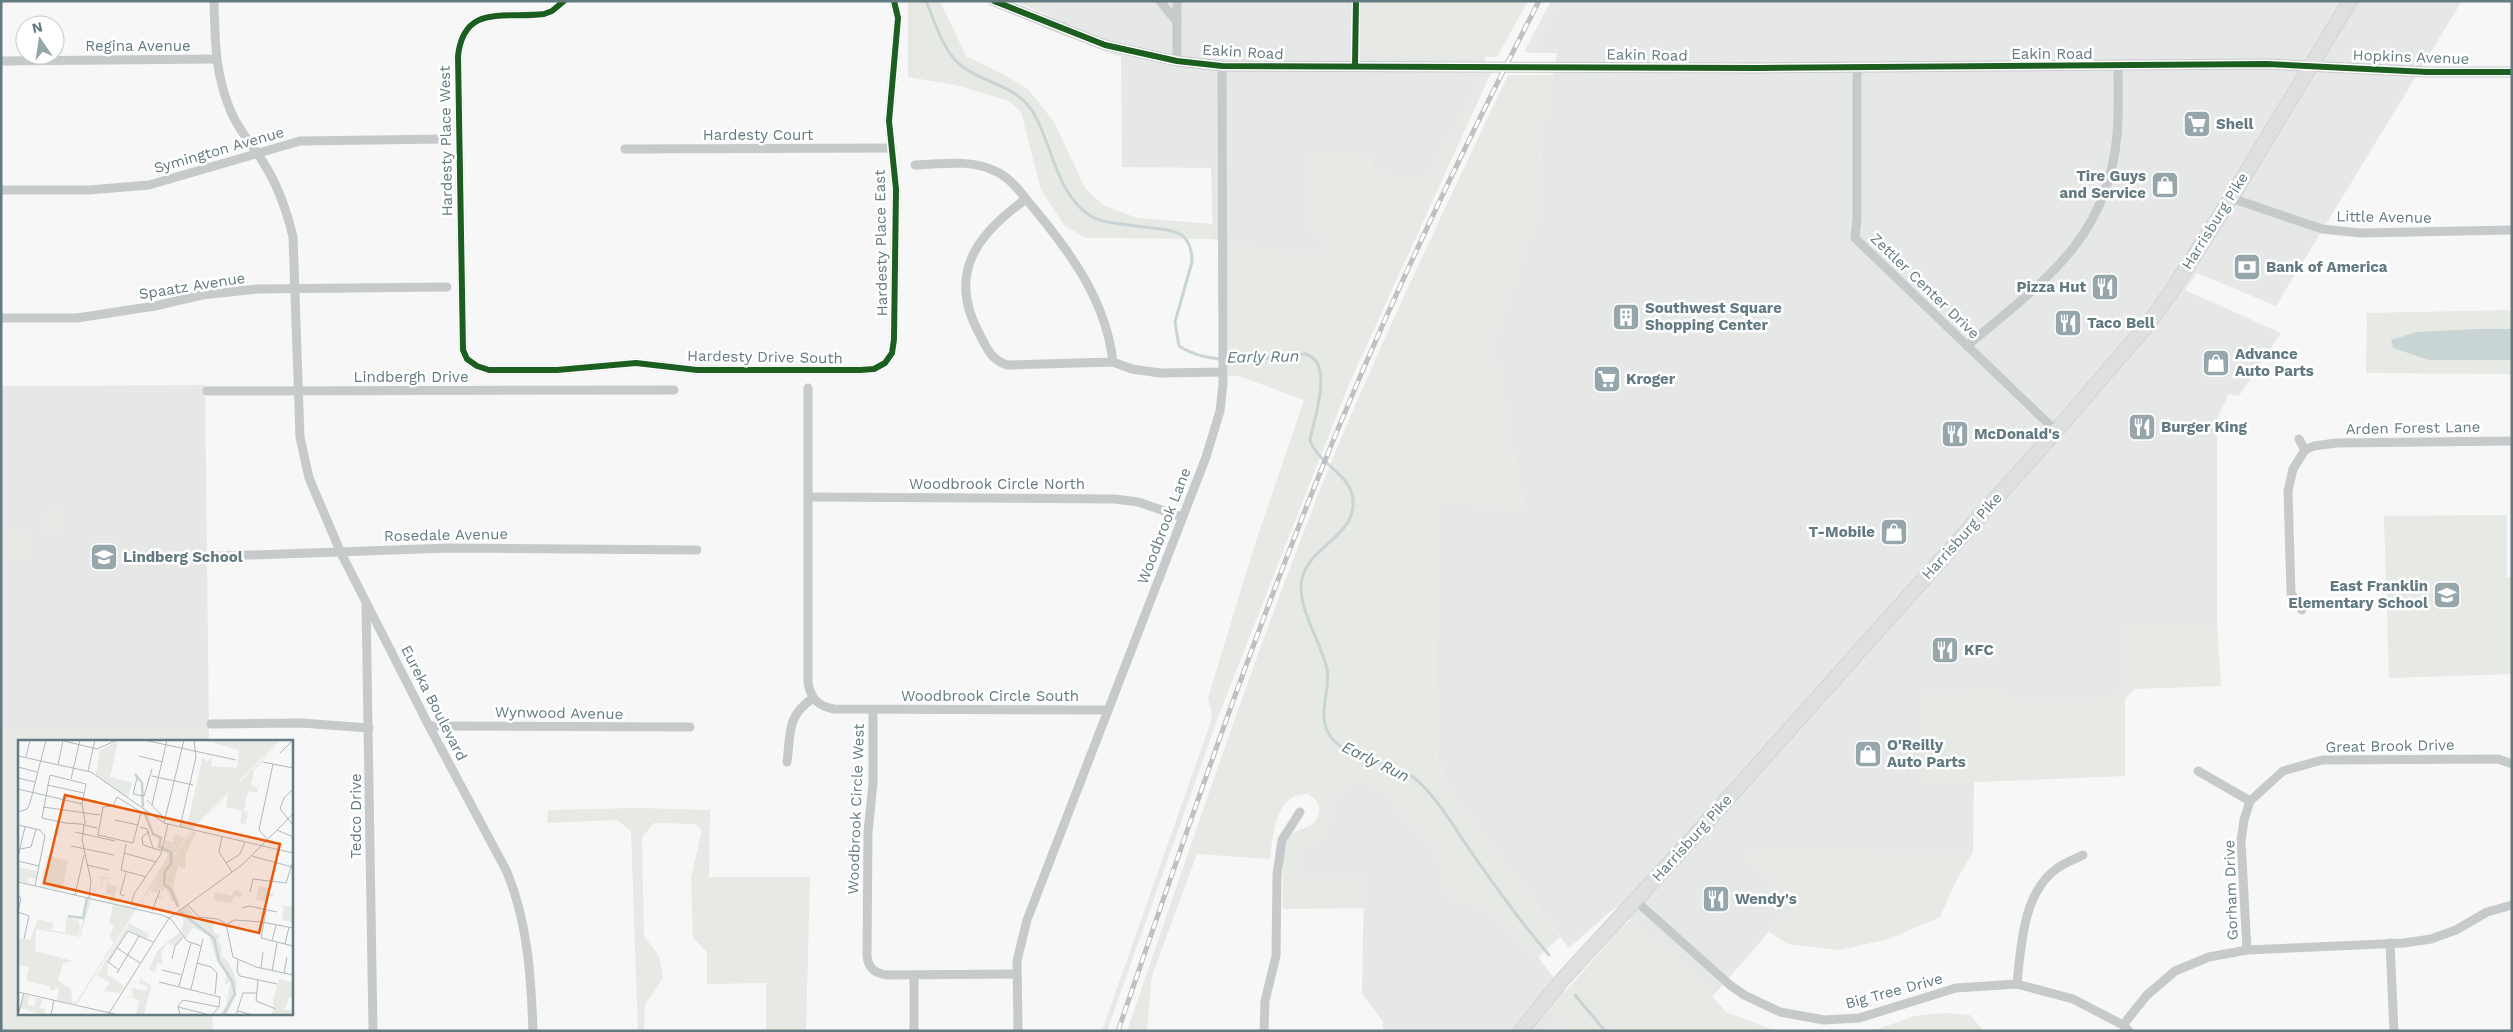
<svg xmlns="http://www.w3.org/2000/svg" width="2513" height="1032" font-family="'Work Sans',sans-serif">
<rect width="100%" height="100%" fill="#f7f7f7"/>
<g fill="#e6e8e7">
<path d="M1053,1h311v43l8,13h113l-1,16 -54,105 -60,-3 -1,-22 -46,87 -4,15 -92,-10 -14,-6 -2,-71 -89,-1 -1,-110 -80,-30z"/>
<path d="M1559,1h903l-186,305 -79,-33 -12,17 96,43 -42,63 -10,-2 -12,25v206l-91,2v52l-11,20 -105,4 -84,81 48,-3 -1,71 -226,-1 -3,7 53,42 -85,97 -34,-40 -32,-22 -30,-28 -47,41 -119,-154 -16,-44 -1,-185 5,-66 86,12 -32,-167 47,-135 2,-74 16,-82h-26z"/>
<path d="M205,385l4,343h-208v-342z"/>
<path d="M1355,777l28,14 56,59 4,37 11,10 34,12 50,48 27,35 -15,17 25,22h-192v-9l-21,-29 2,-114h-66l3,-29 23,-16 12,-39z"/>
</g>
<g fill="#e6e9e4">
<path d="M908,1h32l26,55 39,19 24,15 25,32 31,66 18,17 34,13 76,6v15l-127,-1 -22,-13 -23,-35 -20,-78 -12,-11 -53,-16 -48,-8z"/>
<path d="M1015,1h38l-6,14z"/>
<path d="M1364,1h164l-31,56h-125l-8,-13z"/>
<path d="M1551,1h8l-28,52 -7,-1z"/>
<path d="M1484,73h7l-142,311 -129,328 -113,319h-5l108,-307 2,-10 -4,-16 47,-154 49,-144 -65,-24h-11l-1,-131 92,10 4,-15 -16,-16v-70l62,-1 1,22 60,3z"/>
<path d="M1508,75h45l-12,60 -2,74 -47,135 32,168 -86,-12 -5,65 1,186 16,43 110,143 -22,20 -50,-48 -35,-12 -10,-10 -4,-37 -56,-59 -28,-14 -19,18 -12,39 -23,16 -3,29 66,-1v30l-81,1c0,-22 -2,-46 4,-67 5,-18 28,-8 32,-30 2,-9 -4,-13 -11,-18 -33,-1 -35,40 -38,65l-73,-5 -45,122 -5,55h-20c63,-183 124,-366 195,-546 56,-139 122,-274 186,-410z"/>
<path d="M2512,310v19l-95,3 12,28h83v14l-146,-1 1,-60z"/>
<path d="M52,510h6l5,4 2,7 -9,12 -7,2 -7,-2 -3,-5 6,-16z"/>
<path d="M2507,515v62h5v97l-123,4 -5,-162z"/>
<path d="M14,531h10l6,7 1,18c-9,6 -15,2 -23,-4l-1,-14z"/>
<path d="M2217,625l4,61 -87,3 -9,10v77l-199,8 -7,-91 84,-2 7,12 105,-4 11,-20v-52z"/>
<path d="M1,728h208v13h-190v272h193l1,18h-212z"/>
<path d="M637,808l73,2 -1,67h101l-4,154h-40v-48l-59,1v-32l-14,-14 -2,-60 11,-48 -6,-6 -42,-1 -12,14 2,99 15,20 4,22 -18,27 -1,26h-6l-7,-200 -14,-11 -70,3 1,-13z"/>
<path d="M1747,851l226,1 -18,31 -15,34 -51,22 -50,11 -51,-6 -19,-12 28,-32 -53,-42z"/>
<path d="M1631,920l15,15 32,22 48,55 50,19h-201l-25,-22 74,-84z"/>
<path d="M1944,1013l26,2 14,16h-112l43,-15z"/>
</g>
<path fill="#c9d5d5" d="M2479,329h33v31h-83l-36,-12 -2,-8 26,-8z"/>
<g fill="none" stroke-linecap="round" stroke-linejoin="round">
<g stroke="#c9d5d5" stroke-width="3">
<path d="M926,1c9,21 18,53 37,66 23,17 56,19 71,47 19,33 22,78 55,101 20,14 83,9 95,22 7,7 8,16 8,25l-17,60 4,24c33,22 88,12 126,8 30,7 9,65 5,86 7,23 42,35 43,60 3,35 -40,45 -50,75 -10,27 19,68 24,94 4,22 -11,45 3,67 18,26 66,24 89,46 20,19 35,45 50,67 26,37 50,71 80,106"/>
<path d="M1575,995l30,36"/>
</g>
<g stroke="#d2d3d4" stroke-width="16">
<path id="primary" d="M1521,1031l41,-51 127,-138 367,-411 92,-107 21,-29 62,-97 119,-197"/>
</g>
<g stroke="#c7cacb" stroke-width="9">
<path d="M214,1c1,41 1,75 18,113 8,18 21,32 31,48 15,23 24,50 30,75l7,200 9,41 32,75 88,173 78,146c21,52 24,104 26,159"/>
<path d="M564,1l-12,10 -8,3c-39,5 -80,-11 -86,42l5,294 4,9 10,7 12,4h68l79,-7 61,7h163l14,-1 11,-6 7,-10 2,-14 2,-150 -7,-68 9,-103 -4,-17"/>
<path d="M1160,1l17,21"/>
<path d="M1177,1v60"/>
<path d="M1,61l215,-2"/>
<path d="M1355,66l1,-65"/>
<path d="M1857,67v151l-2,20 201,193"/>
<path d="M625,149l267,-1"/>
<path d="M915,165c26,-1 56,-6 80,6 17,7 29,26 41,40 37,45 70,91 77,151"/>
<path d="M1,190h88l60,-5 151,-44 145,-2"/>
<path d="M2231,198l91,31 39,4 151,-3"/>
<path d="M1026,199c-49,35 -80,75 -46,136 7,14 11,24 27,30l106,-3 19,7 28,4 63,-1"/>
<path d="M1,318h76l78,-12 47,-11 55,-6 190,-2"/>
<path d="M1967,346c74,-63 141,-106 150,-211 2,-23 1,-46 1,-69"/>
<path d="M808,388v295c3,16 10,23 26,26l274,1"/>
<path d="M207,391l467,-1"/>
<path d="M2299,439l6,11"/>
<path d="M809,497l306,2 23,3 44,15"/>
<path d="M195,557l254,-9 248,2"/>
<path d="M366,604l7,427"/>
<path d="M2302,610l-11,-17 -3,-102 5,-22 12,-19 9,-4 22,-3 176,-2"/>
<path d="M873,710v73l-5,49 -1,123c1,13 7,18 20,20l130,-1"/>
<path d="M211,724l90,-1 68,5"/>
<path d="M429,726l261,1"/>
<path d="M787,762c4,-30 -1,-45 26,-64"/>
<path d="M2198,771l52,30"/>
<path d="M1636,901l94,84 14,10 36,17 44,8 35,-2 97,-30 61,-4 56,15 50,26 6,6"/>
<path d="M2390,943l4,88"/>
<path d="M2247,950l-6,-109 3,-21 6,-19 33,-30 39,-11 176,-1 14,5"/>
<path d="M914,975v56"/>
<path d="M2017,984c4,-38 6,-94 42,-117 7,-5 16,-8 24,-12"/>
<path d="M2123,1025l24,-30 28,-24 34,-14 38,-7 157,-7 27,-4 25,-9 31,-18 25,-7"/>
<path d="M1018,1031l-1,-70 10,-41 179,-463 14,-46 3,-27 -1,-318"/>
<path d="M1264,1031l1,-30 11,-45 1,-81 5,-35 18,-28"/>
</g>
<path stroke="#c7cacb" stroke-width="11" d="M994,1l111,44 72,16 45,5 536,2 509,-4 160,8h85"/>
<use href="#primary" stroke="#dedfdf" stroke-width="14"/>
<g stroke="#bec1c1" stroke-width="5">
<path id="rail" d="M1118,1031c65,-189 129,-378 204,-563 64,-159 138,-314 217,-467"/>
</g>
<use href="#rail" stroke="#fff" stroke-width="3" stroke-dasharray="9" stroke-linecap="butt"/>
<g stroke="#fff" stroke-width="9">
<g id="cycleway">
<path d="M564,1l-12,10 -8,3c-39,5 -80,-11 -86,42l5,294 4,9 10,7 12,4h68l79,-7 61,7h163l14,-1 11,-6 7,-10 2,-14 2,-150 -7,-68 9,-103 -4,-17"/>
<path d="M994,1l111,44 72,16 45,5 536,2 509,-4 160,8h85"/>
<path d="M1355,66l1,-65"/>
</g>
</g>
<use href="#cycleway" stroke="#1b5e20" stroke-width="6"/>
</g>
<defs>
<g id="supermarket-square" transform="scale(1.4375)"><rect x="-9" y="-9" width="18" height="18" rx="4" fill="#97a6aa" stroke="#fff"/><path d="M-6-5.5h2.5l.6 2H6L4.5 2H-2.5L-4.4-4H-6ZM-1.5 3.2a1.3 1.3 0 1 0 .1 0ZM3 3.2a1.3 1.3 0 1 0 .1 0Z" fill="#fff"/></g>
<g id="shop-square" transform="scale(1.4375)"><rect x="-9" y="-9" width="18" height="18" rx="4" fill="#97a6aa" stroke="#fff"/><path d="M-5-2.5h2.3a2.7 3.5 0 0 1 5.4 0H5L5.5 6h-11ZM-1.5-2.5h3a1.5 2.3 0 0 0-3 0Z" fill="#fff"/></g>
<g id="bank-square" transform="scale(1.4375)"><rect x="-9" y="-9" width="18" height="18" rx="4" fill="#97a6aa" stroke="#fff"/><path d="M-6-4H6V4H-6ZM0-2.3a2.3 2.3 0 1 0 0 4.6a2.3 2.3 0 1 0 0-4.6Z" fill="#fff"/></g>
<g id="restaurant-square" transform="scale(1.4375)"><rect x="-9" y="-9" width="18" height="18" rx="4" fill="#97a6aa" stroke="#fff"/><path d="M-5-6h1v4h1v-4h1v4h1v-4h1v5L-1.5 .5V6h-2V.5L-5-1ZM5-6V6H3V1.5H1.5Q1.5-4 5-6Z" fill="#fff"/></g>
<g id="building-square" transform="scale(1.4375)"><rect x="-9" y="-9" width="18" height="18" rx="4" fill="#97a6aa" stroke="#fff"/><path d="M-4-6H4V6H1V3H-1V6H-4ZM-2.5-4.3h1.7v1.8h-1.7ZM.8-4.3h1.7v1.8H.8ZM-2.5-1h1.7V.8h-1.7ZM.8-1h1.7V.8H.8Z" fill="#fff"/></g>
<g id="school-square" transform="scale(1.4375)"><rect x="-9" y="-9" width="18" height="18" rx="4" fill="#97a6aa" stroke="#fff"/><path d="M0-5L7-2L0 1L-7-2ZM-4 1L0 2.5L4 1V4Q0 6-4 4Z" fill="#fff"/></g>
</defs>
<g fill-rule="evenodd">
<use href="#supermarket-square" x="2197" y="124"/>
<use href="#shop-square" x="2165" y="185"/>
<use href="#bank-square" x="2247" y="267"/>
<use href="#restaurant-square" x="2105" y="287"/>
<use href="#building-square" x="1626" y="317"/>
<use href="#restaurant-square" x="2068" y="323"/>
<use href="#shop-square" x="2216" y="363"/>
<use href="#supermarket-square" x="1607" y="379"/>
<use href="#restaurant-square" x="2142" y="427"/>
<use href="#restaurant-square" x="1955" y="434"/>
<use href="#shop-square" x="1894" y="532"/>
<use href="#school-square" x="104" y="557"/>
<use href="#school-square" x="2447" y="595"/>
<use href="#restaurant-square" x="1945" y="650"/>
<use href="#shop-square" x="1868" y="754"/>
<use href="#restaurant-square" x="1716" y="899"/>
</g>
<g text-anchor="middle" stroke-width="5" stroke-linejoin="round" paint-order="stroke">
<g font-size="15" fill="#637a81" stroke="#fff">
<text x="138" y="51">Regina Avenue</text>
<text transform="translate(1243 52) rotate(3)" y="5">Eakin Road</text>
<text x="2052" y="59">Eakin Road</text>
<text transform="translate(1647 55) rotate(1)" y="5">Eakin Road</text>
<text transform="translate(2411 57) rotate(2)" y="5">Hopkins Avenue</text>
<text x="758" y="140">Hardesty Court</text>
<text transform="translate(446 141) rotate(-91)" y="5">Hardesty Place West</text>
<text transform="translate(219 150) rotate(-16)" y="5">Symington Avenue</text>
<text transform="translate(2384 217) rotate(1)" y="5">Little Avenue</text>
<text transform="translate(2215 221) rotate(-58)" y="5">Harrisburg Pike</text>
<text transform="translate(881 243) rotate(-91)" y="5">Hardesty Place East</text>
<text transform="translate(192 286) rotate(-9)" y="5">Spaatz Avenue</text>
<text transform="translate(1925 286) rotate(44)" y="5">Zettler Center Drive</text>
<text transform="translate(765 357) rotate(1)" y="5">Hardesty Drive South</text>
<text x="411" y="382">Lindbergh Drive</text>
<text transform="translate(2413 428) rotate(-1)" y="5">Arden Forest Lane</text>
<text x="997" y="489">Woodbrook Circle North</text>
<text transform="translate(1164 526) rotate(-69)" y="5">Woodbrook Lane</text>
<text transform="translate(446 535) rotate(-1)" y="5">Rosedale Avenue</text>
<text transform="translate(1962 536) rotate(-48)" y="5">Harrisburg Pike</text>
<text x="990" y="701">Woodbrook Circle South</text>
<text transform="translate(434 703) rotate(63)" y="5">Eureka Boulevard</text>
<text transform="translate(559 713) rotate(1)" y="5">Wynwood Avenue</text>
<text transform="translate(2390 746) rotate(-1)" y="5">Great Brook Drive</text>
<text transform="translate(856 809) rotate(-88)" y="5">Woodbrook Circle West</text>
<text transform="translate(356 816) rotate(-90)" y="5">Tedco Drive</text>
<text transform="translate(1692 838) rotate(-48)" y="5">Harrisburg Pike</text>
<text transform="translate(2231 890) rotate(-92)" y="5">Gorham Drive</text>
<text transform="translate(1894 991) rotate(-15)" y="5">Big Tree Drive</text>
</g>
<g font-size="15" font-weight="bold" fill="#637a81" stroke="#fff" text-anchor="start">
<text x="2216" y="129">Shell</text>
<text x="2146" y="181" text-anchor="end">Tire Guys<tspan x="2146" dy="17">and Service</tspan></text>
<text x="2266" y="272">Bank of America</text>
<text x="2086" y="292" text-anchor="end">Pizza Hut</text>
<text x="1645" y="313">Southwest Square<tspan x="1645" dy="17">Shopping Center</tspan></text>
<text x="2087" y="328">Taco Bell</text>
<text x="2235" y="359">Advance<tspan x="2235" dy="17">Auto Parts</tspan></text>
<text x="1626" y="384">Kroger</text>
<text x="2161" y="432">Burger King</text>
<text x="1974" y="439">McDonald's</text>
<text x="1875" y="537" text-anchor="end">T-Mobile</text>
<text x="123" y="562">Lindberg School</text>
<text x="2428" y="591" text-anchor="end">East Franklin<tspan x="2428" dy="17">Elementary School</tspan></text>
<text x="1964" y="655">KFC</text>
<text x="1887" y="750">O'Reilly<tspan x="1887" dy="17">Auto Parts</tspan></text>
<text x="1735" y="904">Wendy's</text>
</g>
<g font-size="16" font-style="italic" fill="#5e787c" stroke="#fff">
<text transform="translate(1263 356) rotate(-1)" y="6">Early Run</text>
<text transform="translate(1376 761) rotate(26)" y="6">Early Run</text>
</g>
</g>
<g transform="translate(18 740)">
<rect width="275" height="275" fill="#f7f7f7"/>
<path d="M262,0l-88,89 -11,-2 1,-7 6,1 15,-65 3,6 6,-5 -1,9 26,2 2,-18 -31,-9zM265,0l-29,30 -3,15 6,3 3,-9 -3,14 -7,-2 -3,4 -3,16 4,2 -2,11 -6,-1 2,-12 -16,-4 2,-13 -34,35 34,-36zM100,1l-8,36 22,6 -4,15 -32,-23 4,-25zM173,90l-54,78 -14,-3 15,1 30,-51 -5,-4 2,-11 8,2 1,-8 10,4zM174,91l4,1 -10,22 -1,15 -7,-3 -5,21 7,19 -9,-6 -6,-12 -6,7 5,4 -7,-1 5,-8 -2,-2 -3,5 -7,-2 -10,17 20,-33zM29,116l21,5 -6,30 -22,-5zM0,127l19,4 -1,8 -8,-2 -1,6 -9,-2zM77,136l15,2 -2,6 9,2 -4,14 8,3 -12,-1 2,-8 -5,-1v-4l2,-10h-5l-4,17 3,-18zM241,146l10,2 -1,5h6v4l-5,-1 -2,6 -11,-2zM216,150l8,2 -1,5 -7,-1 -3,7 -17,-3 1,-8 17,4zM62,157l56,12 -59,95 -20,-4 2,-11 -4,-1 -1,3 -4,-1v-4l-24,-5 3,-14 -11,-2v-27l12,2 8,-21 15,4 -1,6 -8,-1 21,5 2,-16 12,4 1,8 -2,6 -12,-2 13,3 9,-37zM73,160l22,5 -4,18 5,3 -4,10 4,6 -37,59 -5,1 -1,-13 -13,-9 5,-17 10,-2 -38,-10 1,-22 44,8zM263,165l12,2v15l-11,-2 2,-11zM168,166l12,15 15,-1 1,13 6,2 -2,5 4,7 -1,8 8,8 8,19 -2,14 -8,19h-7l6,-10 5,-24 -6,4 1,-11 -9,-13 -8,-25 -16,-9 -7,12 -5,-9 3,-10 -6,-8zM111,183l20,11 -2,5 -19,-9 -20,32 -1,12 17,12 -4,7 -17,-2 7,-8 -13,-8 -14,22zM162,192l2,5 -8,9 -6,-3 -7,9 2,12 -6,-1 -2,9 -6,-3 9,-19zM122,238l11,8 -7,28 -8,1 3,-15 -13,-4 8,1 -3,-9 15,3 2,-5 -18,-5 10,2zM261,239l14,3v15h-4l-3,11 -5,1 12,2v4l-21,-1 1,-5h5l-5,-2v-7zM6,255l5,1 -1,9 6,1 2,-8 6,1 -2,9 5,1 -1,6 -24,-7z" fill="#e6e9e4" fill-rule="evenodd"/>
<path fill="none" stroke="#c9d5d5" stroke-width="2.5" d="M117,34l7,9 1,24M126,71l9,23 8,4 -2,9 12,5v12l-6,7 -1,13 7,6 7,17M162,172l34,26 5,23 13,20 3,13 -12,21M50,176l15,2 4,-20"/>
<path fill="none" stroke="#afbabd" stroke-width="1" d="M42,0l37,9 20,-9M126,0l92,20M262,13l13,-13M0,16l73,16 73,51 129,30M121,16l24,6M8,17l4,-17M245,22l30,6M40,25l5,-25M0,27l19,5M70,31l7,-31M134,36l41,9M0,38l17,4M119,38l-4,16 11,2 8,-27M53,39l9,-39M29,45l37,8M0,49l64,15M275,49l-9,9 -4,11 13,16M99,57l24,15 -8,31 -35,-8 5,-28 10,-1zM129,60l17,18M134,65l15,-65M25,67l57,8M0,72l9,-3 3,-6 16,-63M97,80l23,5M146,83l20,-83M0,85l22,5 5,6 -10,50M122,87l7,2 6,19M162,87l16,-70 -2,-17M259,90l16,7M57,92l40,9M131,92l-7,5 1,8 19,6M204,97l-3,15 13,20M249,99l-8,-9 14,-66M108,104l-5,26 25,7M53,106l43,9M2,109l11,-2 5,-18M106,113l32,9M234,116l40,11M0,117l7,-30M0,121l21,5M208,123l14,-9 5,-12M69,125l22,5M0,142l144,33 9,4 16,22 14,5M232,152l3,-13 33,4 7,-22M0,155l3,3 -3,14M57,155l9,-40M106,156l-4,-2 6,-21M71,158l2,-17 -9,-41 1,-6 1,-9 1,-2v-2l-3,-17 4,-20 -36,-9 -8,43 23,5 16,1 3,1 13,3M113,164l3,-10 27,-40 7,-30M169,164l12,13 19,2 8,5 7,33 23,10 37,8M224,168l7,-2 28,6M134,171l8,-21M0,172l11,4 -5,23M209,184l8,-4 27,2 31,6M243,198l32,8M243,198l5,-27M254,201l4,-16M267,204l4,-17M99,208l23,15M154,219l3,-13 8,-9M220,220l-1,11 3,5 37,8M179,223l14,4 6,6 -2,21M243,228l2,-16M101,230l-11,-8 20,-31 25,11M144,230l20,5M254,231l5,-28M99,233l22,-37M266,233l3,-16M240,240l-2,21 20,8M141,242l61,15M161,246l12,-43M173,249l12,-50M0,252l101,23M160,267l32,8M220,271l15,4M0,275l6,-22M33,275l3,-15M90,275l61,-97 73,-53 51,-51M162,275l-2,-9 5,-6 36,7M194,275l7,-8 1,-10M218,275l7,-22h13"/>
<path fill="#e8590c" fill-opacity="0.15" stroke="#e8590c" stroke-width="2.5" d="M47,55l215,49 -21,89 -215,-50z"/>
<rect width="275" height="275" fill="none" stroke="#637a81" stroke-width="2.5"/>
</g>
<rect width="2513" height="1032" fill="none" stroke="#637a81" stroke-width="5"/>
<g transform="translate(40 40) rotate(347)"><circle r="24" fill="#ffffff" stroke="#c1cacd"/>
<path d="M0-4L9 19L0 12L-9 19Z" fill="#97a6aa"/>
<text y="-8" font-size="14" font-weight="bold" text-anchor="middle" fill="#637a81">N</text>
</g>
</svg>
